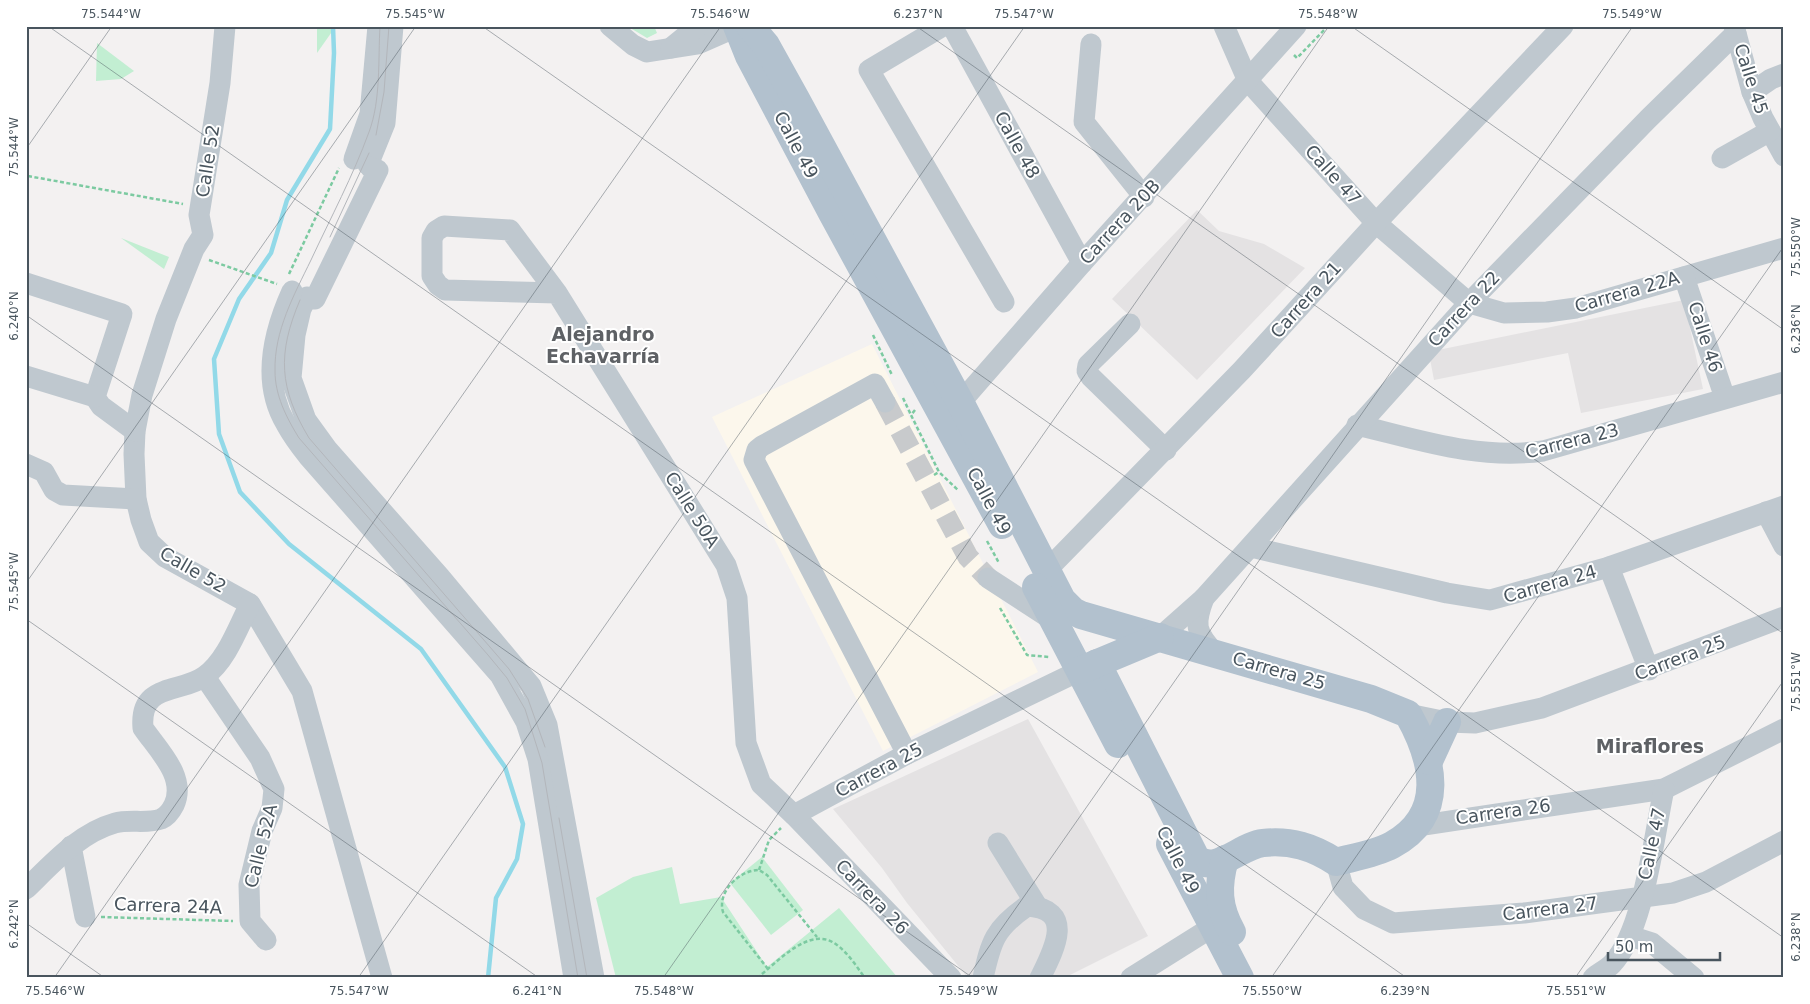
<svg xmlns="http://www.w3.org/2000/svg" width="1810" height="1004" font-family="'DejaVu Sans',sans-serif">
<rect width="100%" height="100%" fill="#f3f1f1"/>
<path fill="#fcf7ec" d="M872,344l166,328 -155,79 -171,-334z"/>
<g fill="#e4e2e3">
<path d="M1197,210l22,21 45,13 41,24 -108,112 -85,-81z"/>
<path d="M1684,300l19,89 -122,24 -13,-60 -134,27 -4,-21 8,-9z"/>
<path d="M1028,719l120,217 -84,42h-96l-61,-75 -25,-35 -49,-59z"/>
</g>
<g fill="#c2eed2">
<path d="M317,26h19l-19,27z"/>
<path d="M627,26h27l3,7 -10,5z"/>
<path d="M97,43l37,28 -13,8 -25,2z"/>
<path d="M121,238l48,19 -5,12z"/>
<path d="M762,857l41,53 -32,25 -41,-52z"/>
<path d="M672,867l8,37 41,-7 46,70 72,-59 59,70h-282l-20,-80 37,-21z"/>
</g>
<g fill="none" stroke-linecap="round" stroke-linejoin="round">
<path stroke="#92d9e8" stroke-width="4.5" d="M333,26l1,27 -4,76 -43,71 -16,53 -32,46 -25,60 5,75 21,58 49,52 132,105 84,118 18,57 -6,35 -21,39 -8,80"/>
<path stroke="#c8cacc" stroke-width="21" stroke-dasharray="21 11" stroke-linecap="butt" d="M885,402l83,155 20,21"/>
<g stroke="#7ccaa1" stroke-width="2.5" stroke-dasharray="4 2.5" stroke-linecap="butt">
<path d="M1294,55l3,3 31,-32"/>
<path d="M28,176l155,28"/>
<path d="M209,260l68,24"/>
<path d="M289,274l50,-106"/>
<path d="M873,335l19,40"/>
<path d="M903,398l8,17"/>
<path d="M915,410l-4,5 28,57 20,19"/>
<path d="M934,475l5,-3"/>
<path d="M987,541l12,22"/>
<path d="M1000,608l27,47 22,2"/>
<path d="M759,870l10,-30 12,-12"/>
<path d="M101,917l132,4"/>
<path d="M768,969l-45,-57c-6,-20 16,-42 36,-42l8,5 50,62"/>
<path d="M757,978c21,-16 53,-54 80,-33 11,8 20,22 28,33"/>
</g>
<g stroke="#bfc8cf" stroke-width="21">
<path d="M225,26l-5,57 -21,132 4,20 -9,14 -28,70 -24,76 -7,36 -1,23 2,45 5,21 8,22 16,15 85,47 52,87 80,287"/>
<path d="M610,26l23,19 14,7 51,-8 41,-18"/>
<path d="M943,26l-74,44 135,232"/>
<path d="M952,26l130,237"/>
<path d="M1224,26l24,55 128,142 93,80 35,10 43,-1 29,-4 208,-60"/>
<path d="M1734,26l18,66 11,26 21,38"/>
<path d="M1091,44l-7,78 60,75"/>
<path d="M671,48l27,-22"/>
<path d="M1752,92l19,-13 13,-5"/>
<path d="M1722,158l48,-27"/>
<path d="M354,159l16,-45 8,-88"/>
<path d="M368,165l17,-42 8,-97"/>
<path d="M370,167l8,3 -63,129 -8,-2 -6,12 -6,26 -4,43 15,42 21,29 113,128 91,109 16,39 47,253"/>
<path d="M1684,277l41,121"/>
<path d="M26,283l96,31 -27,83 6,9 34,25"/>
<path d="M292,291c-19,42 -31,91 -6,133 6,11 14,22 22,32l192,219 26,47 12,37 36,219"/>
<path d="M557,293l-112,-3 -7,-5 -6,-9v-38l4,-7 8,-5 66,4 47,63 169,272 11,33 9,145 15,41 33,31 157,163"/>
<path d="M1130,324l-42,41 -1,6 4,6 75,73"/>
<path d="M26,376l69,21"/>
<path d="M885,402l-10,-18 -113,62 -5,4 -3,10 153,294"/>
<path d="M952,412l130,-149 214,-237"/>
<path d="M1357,425c63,15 121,35 186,26l241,-69"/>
<path d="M26,464l18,8 10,18 9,5 73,4"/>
<path d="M1766,512l18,34"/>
<path d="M1251,547l196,46 43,7 119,-33 175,-61"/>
<path d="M1609,567l40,103"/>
<path d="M1046,571l196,-201 134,-147 187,-197"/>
<path d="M988,578l66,43"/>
<path d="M1204,598c-10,26 -9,34 11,55"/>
<path d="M1160,637l44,-39 265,-295 179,-184 88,-86"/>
<path d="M205,677l55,81 14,31 -2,19 -10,23 -13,54 1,36 16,19"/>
<path d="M1408,714l39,8 28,1 67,-15 242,-91"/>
<path d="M794,815l113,-61 172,-83"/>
<path d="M1417,826l247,-37 120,-60"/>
<path d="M998,843l39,63"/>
<path d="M71,846l14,71"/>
<path d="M1336,862l7,25 21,22 29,14 131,-10 149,-20 33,-11 78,-41"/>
<path d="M26,889c26,-25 53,-56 89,-66 14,-4 33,1 46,-4 7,-3 10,-8 13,-14 13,-28 -16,-55 -31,-77 -4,-46 38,-34 62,-52 22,-16 33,-49 45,-72"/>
<path d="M1630,936l22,7 42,35"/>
<path d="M983,978c8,-37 12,-50 44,-72 49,3 27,44 13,72"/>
<path d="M1131,978l94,-59"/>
<path d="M1593,978c6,-5 14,-9 19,-14 32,-33 42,-129 52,-175"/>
</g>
<g stroke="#b2c1ce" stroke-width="28">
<path d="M737,26l12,30 83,157 170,312"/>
<path d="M750,26l16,19 30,54 164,303 102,198 11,11 8,4 290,84 37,15c26,46 39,101 -16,131 -17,9 -37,12 -56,17 -23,-15 -45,-22 -73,-19 -22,2 -48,33 -67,15l-99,-195"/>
<path d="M1036,587l82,157"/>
<path d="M1081,670l79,-33"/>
<path d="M1429,761l18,-39"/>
<path d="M1170,844l70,134"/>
<path d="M1225,859c-8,28 -7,48 7,73"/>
</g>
<g stroke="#b3b6bb" stroke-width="1">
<path d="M380,26c-2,34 1,74 -11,106 -16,44 -38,85 -58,128 -17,35 -37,71 -36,111 0,24 11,46 24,67l189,217 19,23 18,31 17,54 36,215"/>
<path d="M376,135l8,-43 5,-66"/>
<path d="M330,237l39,-84"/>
<path d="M300,300c-23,54 -21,88 9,138l200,231 19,30 17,48"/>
<path d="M559,818l28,160"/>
</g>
</g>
<path fill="none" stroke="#49555e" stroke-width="1" stroke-opacity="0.45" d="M48,26l1359,952M482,26l1302,912M916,26l868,608M1351,26l433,304M26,149l86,-123M26,315l947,663M26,583l390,-557M26,619l513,359M26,923l79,55M54,978l667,-952M358,978l667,-952M663,978l666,-952M967,978l666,-952M1271,978l513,-732M1575,978l209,-298"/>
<g text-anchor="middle" stroke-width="4" stroke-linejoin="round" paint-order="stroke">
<g font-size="18" fill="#49555e" stroke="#fff">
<text transform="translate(1751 79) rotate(72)" y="6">Calle 45</text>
<text transform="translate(796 145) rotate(62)" y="6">Calle 49</text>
<text transform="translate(1017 145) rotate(61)" y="6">Calle 48</text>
<text transform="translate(208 161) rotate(-81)" y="6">Calle 52</text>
<text transform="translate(1333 175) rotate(48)" y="6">Calle 47</text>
<text transform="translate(1120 222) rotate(-47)" y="6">Carrera 20B</text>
<text transform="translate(1627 292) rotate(-16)" y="6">Carrera 22A</text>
<text transform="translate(1306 300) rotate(-48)" y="6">Carrera 21</text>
<text transform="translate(1464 309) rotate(-47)" y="6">Carrera 22</text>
<text transform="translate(1705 337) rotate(72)" y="6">Calle 46</text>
<text transform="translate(1572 441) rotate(-14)" y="6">Carrera 23</text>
<text transform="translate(989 501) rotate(62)" y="6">Calle 49</text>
<text transform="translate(692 510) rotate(58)" y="6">Calle 50A</text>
<text transform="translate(193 570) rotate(30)" y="6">Calle 52</text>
<text transform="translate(1550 584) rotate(-16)" y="6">Carrera 24</text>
<text transform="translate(1680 658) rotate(-21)" y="6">Carrera 25</text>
<text transform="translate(1279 671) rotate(16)" y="6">Carrera 25</text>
<text transform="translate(879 770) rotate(-28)" y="6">Carrera 25</text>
<text transform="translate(1503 812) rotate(-8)" y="6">Carrera 26</text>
<text transform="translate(1652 844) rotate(-78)" y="6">Calle 47</text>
<text transform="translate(261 846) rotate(-76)" y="6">Calle 52A</text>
<text transform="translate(1178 860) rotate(63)" y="6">Calle 49</text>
<text transform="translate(872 897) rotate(46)" y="6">Carrera 26</text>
<text transform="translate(168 906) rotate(2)" y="6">Carrera 24A</text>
<text transform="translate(1550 909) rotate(-7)" y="6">Carrera 27</text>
</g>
<g font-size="19" font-weight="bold" fill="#5e6165" stroke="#fff">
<text x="603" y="341">Alejandro<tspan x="603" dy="22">Echavarría</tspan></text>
<text x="1650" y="753">Miraflores</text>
</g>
</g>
<rect width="1810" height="1004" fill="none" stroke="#ffffff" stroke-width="55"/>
<path d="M1608 952v8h112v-8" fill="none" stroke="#49555e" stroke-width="2.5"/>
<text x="1615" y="952" font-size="15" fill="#49555e" stroke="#ffffff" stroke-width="4" paint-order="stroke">50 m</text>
<rect x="28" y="28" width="1754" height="948" fill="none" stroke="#49555e" stroke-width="2"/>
<g font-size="12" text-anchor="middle" fill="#49555e">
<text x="111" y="18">75.544°W</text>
<text x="415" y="18">75.545°W</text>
<text x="720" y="18">75.546°W</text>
<text x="918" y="18">6.237°N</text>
<text x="1024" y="18">75.547°W</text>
<text x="1328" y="18">75.548°W</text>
<text x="1632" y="18">75.549°W</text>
<text transform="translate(14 147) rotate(-90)" y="4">75.544°W</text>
<text transform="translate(1796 247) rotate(-90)" y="4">75.550°W</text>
<text transform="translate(14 316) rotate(-90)" y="4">6.240°N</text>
<text transform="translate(1796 329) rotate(-90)" y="4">6.236°N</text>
<text transform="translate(14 582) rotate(-90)" y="4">75.545°W</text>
<text transform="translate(1796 682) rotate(-90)" y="4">75.551°W</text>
<text transform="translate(14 924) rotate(-90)" y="4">6.242°N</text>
<text transform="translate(1796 937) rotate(-90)" y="4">6.238°N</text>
<text x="55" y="995">75.546°W</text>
<text x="359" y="995">75.547°W</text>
<text x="537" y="995">6.241°N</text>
<text x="664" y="995">75.548°W</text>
<text x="968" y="995">75.549°W</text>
<text x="1272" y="995">75.550°W</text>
<text x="1405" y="995">6.239°N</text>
<text x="1576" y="995">75.551°W</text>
</g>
</svg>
